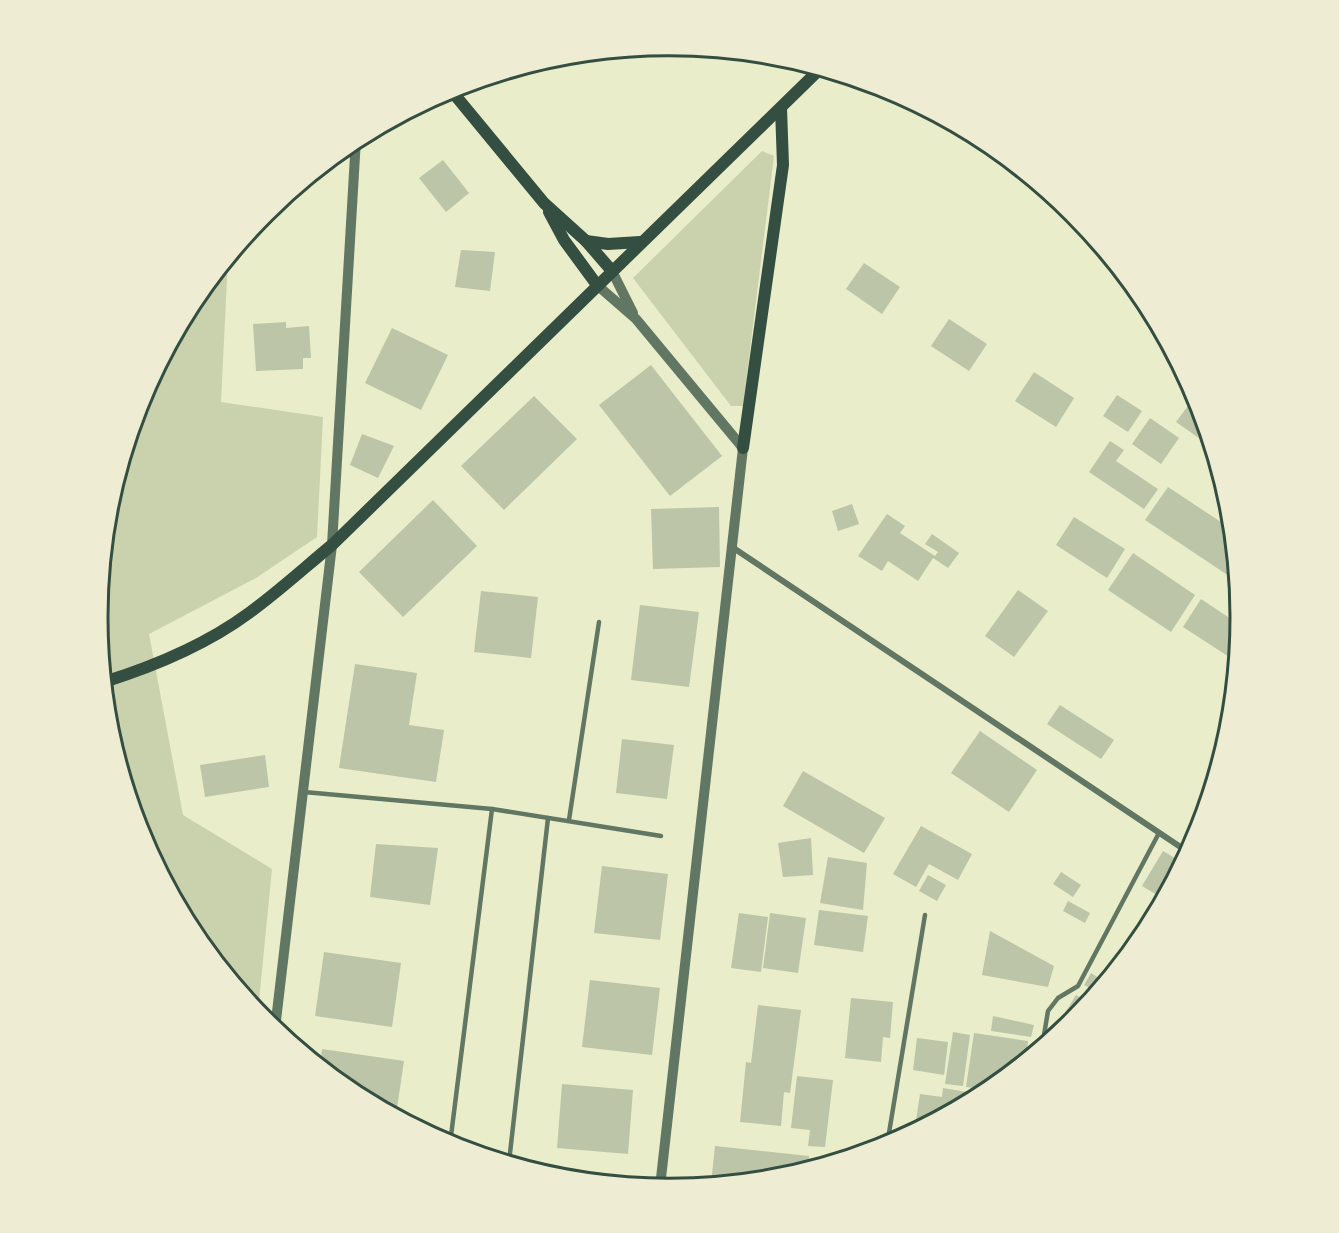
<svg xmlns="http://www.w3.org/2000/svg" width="1339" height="1233" font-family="'Asap Condensed',sans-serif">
<rect width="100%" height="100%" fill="#e9edc9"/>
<g fill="#cad2ad">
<path d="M762,151l12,5 -31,250h-12l-98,-128z"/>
<path d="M228,258l-7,144 102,15 -6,120 -61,41 -107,56 34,181 89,54 -14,142 -64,-77 -53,-99 -32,-107 -11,-112 11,-111 33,-108 53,-98z"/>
</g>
<g fill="#bcc5a7">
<path d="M443,160l26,33 -23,19 -27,-34z"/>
<path d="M461,250l34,2 -5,39 -35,-4z"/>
<path d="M864,263l36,24 -18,27 -36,-25z"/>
<path d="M949,319l38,25 -18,27 -38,-25z"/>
<path d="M286,322v6l23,-2 2,32h-8v11l-47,2 -3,-47z"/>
<path d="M392,328l56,27 -27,55 -56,-27z"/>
<path d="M651,365l71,91 -52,40 -71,-91z"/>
<path d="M1034,372l40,26 -18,29 -41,-26z"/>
<path d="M1117,395l25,16 -14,21 -25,-16z"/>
<path d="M1196,395l2,3 15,50 -37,-26z"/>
<path d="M534,396l43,43 -73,71 -43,-44z"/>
<path d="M1150,418l29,20 -18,26 -29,-20z"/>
<path d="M362,434l32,12 -16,32 -28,-13z"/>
<path d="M1110,441l14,9 -8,11 42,28 -14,20 -55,-37z"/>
<path d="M1168,487l65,43 5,52 -93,-62z"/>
<path d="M433,500l44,46 -74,71 -44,-45z"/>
<path d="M852,504l7,20 -21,7 -6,-20z"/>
<path d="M719,507l1,60 -67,2 -2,-60z"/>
<path d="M887,514l18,12 -5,7 35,23 3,-4 -13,-8 7,-10 27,19 -11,15 -15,-10 -15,23 -30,-20 -6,10 -24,-15z"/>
<path d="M1074,517l51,32 -18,29 -51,-33z"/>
<path d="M1133,553l62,42 -24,37 -63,-42z"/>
<path d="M1018,590l30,21 -34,46 -29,-21z"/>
<path d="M481,591l57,6 -7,61 -57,-6z"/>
<path d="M1201,599l39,26 -3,37 -54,-35z"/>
<path d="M640,605l59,7 -10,75 -58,-7z"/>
<path d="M355,664l62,9 -8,52 35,5 -8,52 -97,-14z"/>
<path d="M1060,705l54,35 -13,19 -54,-35z"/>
<path d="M980,731l57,39 -28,42 -58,-39z"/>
<path d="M622,739l52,6 -7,54 -51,-6z"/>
<path d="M265,755l4,32 -64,10 -5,-32z"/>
<path d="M803,771l82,47 -21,35 -81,-47z"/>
<path d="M921,826l51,28 -14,26 -29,-16 -13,23 -23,-13z"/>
<path d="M811,838l2,37 -30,2 -5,-34z"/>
<path d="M376,844l62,4 -8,57 -60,-8z"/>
<path d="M1163,851l20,12 -19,36 -22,-13z"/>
<path d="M828,857l39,6 -4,47 -43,-7z"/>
<path d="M602,866l66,8 -8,66 -66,-7z"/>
<path d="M1061,872l20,13 -8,12 -20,-13z"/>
<path d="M928,875l18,10 -9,16 -18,-10z"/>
<path d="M1068,901l22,12 -5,10 -22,-12z"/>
<path d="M819,910l49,6 -5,36 -49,-7z"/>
<path d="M739,913l29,4 -7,55 -30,-4z"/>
<path d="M770,913l36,5 -8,55 -35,-5z"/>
<path d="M990,931l64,35 -6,21 -66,-12z"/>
<path d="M324,952l77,11 -9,64 -77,-11z"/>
<path d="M1091,973l14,9 -30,37 -10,-6 11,-18 11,6 6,-11 -9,-5z"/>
<path d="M590,980l70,8 -8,67 -70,-8z"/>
<path d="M851,998l42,4 -3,36 -7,-1 -2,25 -36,-4z"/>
<path d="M758,1005l43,5 -11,83 -6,-1 -3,34 -41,-4 6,-60 5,1z"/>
<path d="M993,1016l41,9 -3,12 -40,-6z"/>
<path d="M953,1032l17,3 -7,51 -18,-2z"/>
<path d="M974,1033l54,8 -2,19 -37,30 -23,-3z"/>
<path d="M917,1038l31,4 -4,33 -31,-5z"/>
<path d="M322,1049l82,12 -8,54 -44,-24 -32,-26z"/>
<path d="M797,1076l36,4 -8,67 -17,-1 2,-16 -19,-2z"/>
<path d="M562,1084l71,6 -5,64 -71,-6z"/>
<path d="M943,1088l24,4 -2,11 -45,25 -5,-1 5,-33 22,3z"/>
<path d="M715,1146l94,10 -1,13 -27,8 -70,7z"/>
</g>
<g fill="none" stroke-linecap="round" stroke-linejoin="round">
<g stroke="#617663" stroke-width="4.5">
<path d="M304,792l188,17 169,27"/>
<path d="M569,820l30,-198"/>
<path d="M1042,1047l6,-36 10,-13 20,-12 81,-153"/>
<path d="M450,1144l42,-335"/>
<path d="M887,1145l38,-230"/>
<path d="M509,1162l39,-344"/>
</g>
<path stroke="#617663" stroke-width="6" d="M732,547l456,305"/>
<g stroke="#617663" stroke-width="10">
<path d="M612,271l21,42"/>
<path d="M597,285l39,34 107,129 -83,739"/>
<path d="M275,1029l57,-484 24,-406"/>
</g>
<g stroke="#344e41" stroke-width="12">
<path d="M450,89l94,114 42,38 26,30"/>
<path d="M549,212l15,28 33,45"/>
<path d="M586,241l22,3 32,-2"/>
<path d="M743,448l40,-283 -2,-57"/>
<path d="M104,682c51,-16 103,-38 145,-69 29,-21 55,-45 83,-68l489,-477"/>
</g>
</g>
<path d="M0 0H1339V1233H0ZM108 617a561 561 0 1 1 1122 0a561 561 0 1 1-1122 0Z" fill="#eeecd3" fill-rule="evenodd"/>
<path fill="none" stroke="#344e41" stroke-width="3" d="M108 617a561 561 0 1 1 1122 0a561 561 0 1 1-1122 0Z"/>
</svg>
